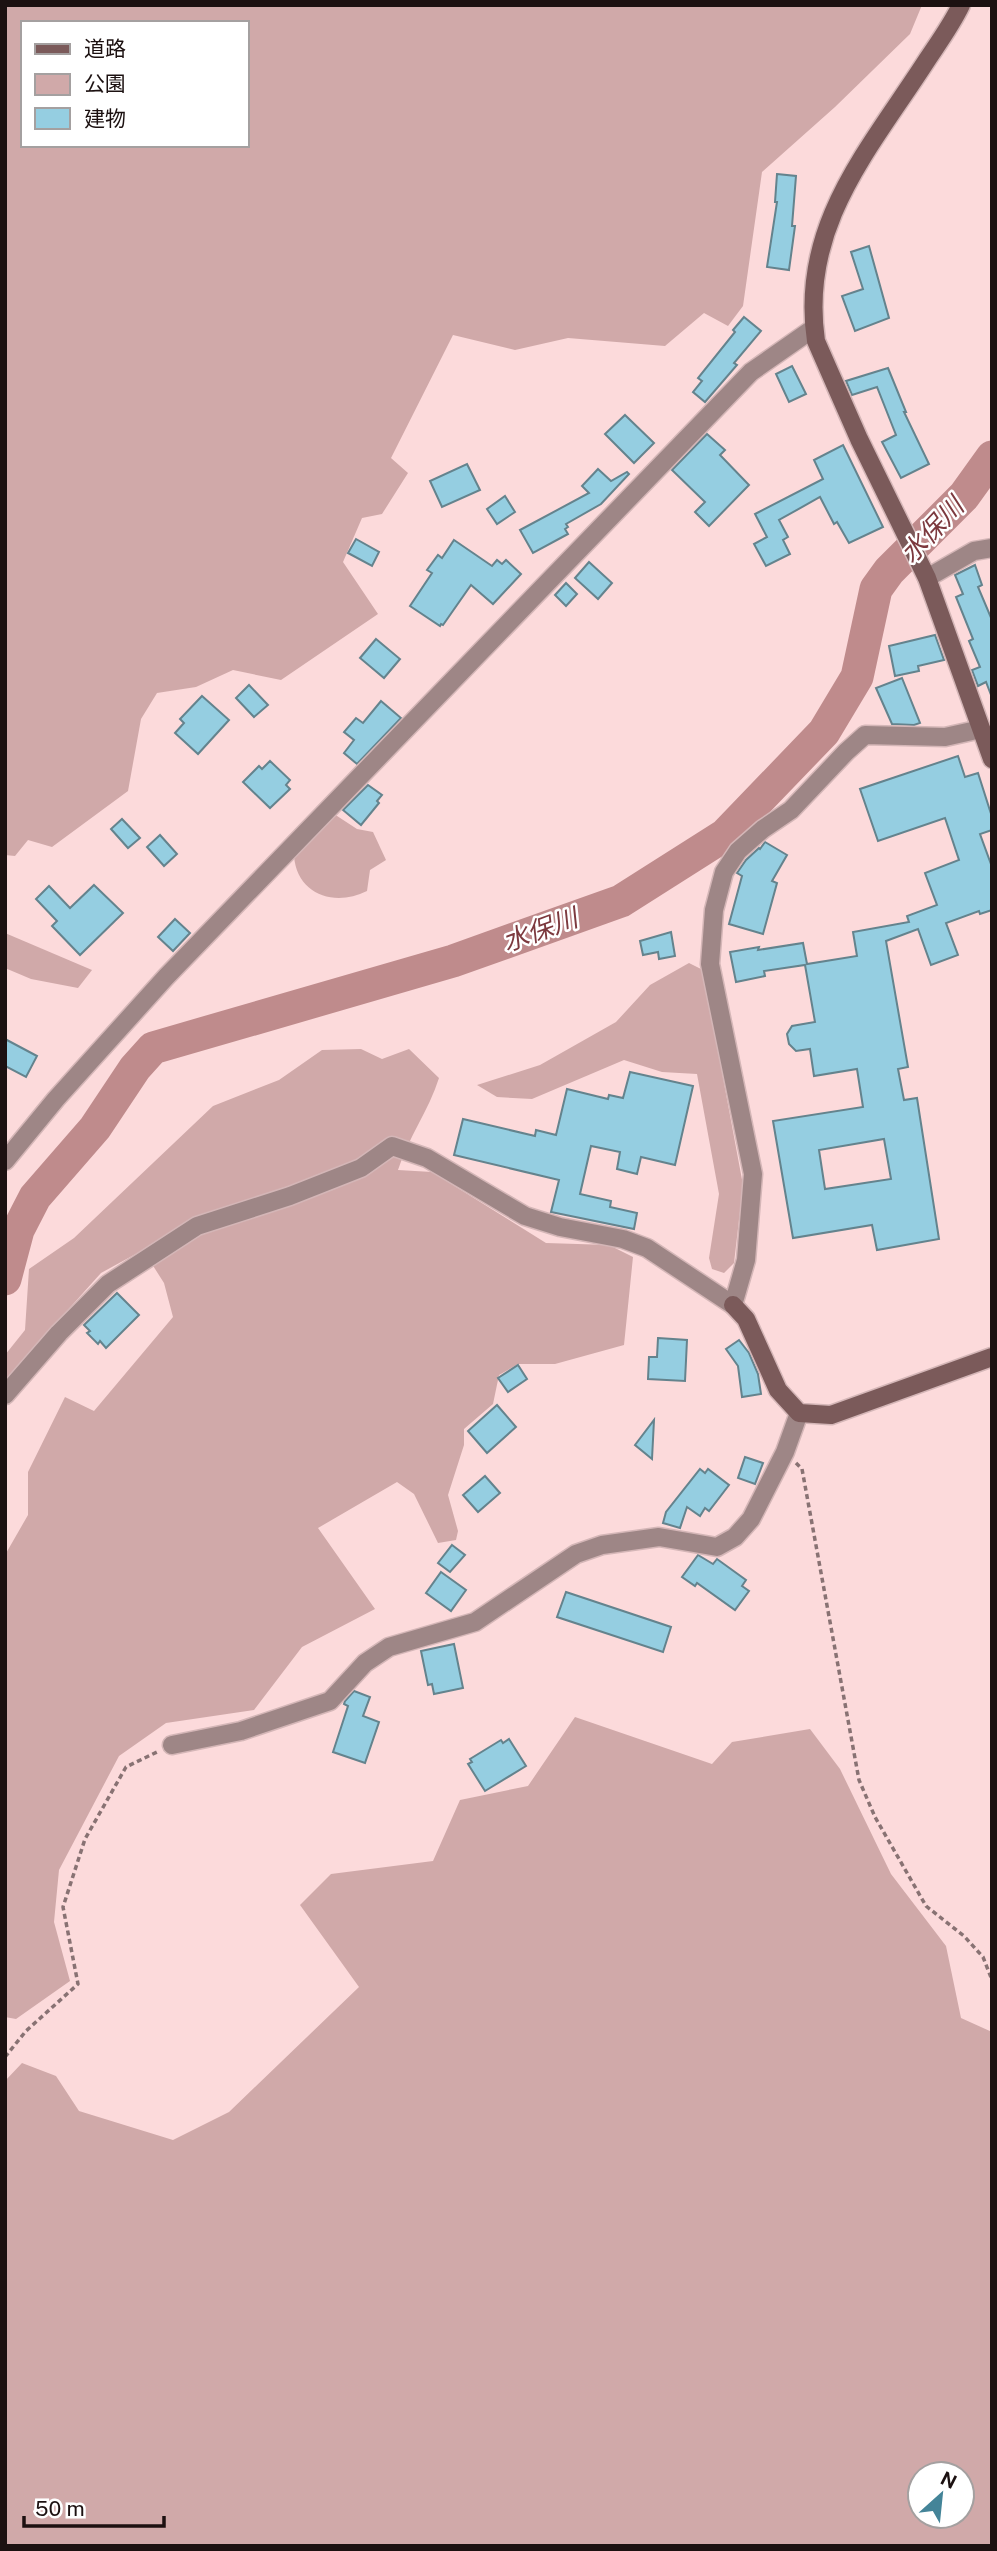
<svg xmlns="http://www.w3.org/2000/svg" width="997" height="2551" font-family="'Public Sans','Noto Sans JP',sans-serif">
<rect width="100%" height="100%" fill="#fcdadb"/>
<g fill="#d0a9a9" fill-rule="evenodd">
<path d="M5,5h917l-12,29 -75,73 -73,65 -19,134 -15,20 -24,-13 -39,33 -97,-8 -53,12 -62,-15 -62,123 17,15 -26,41 -20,4 -19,44 35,52 -97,66 -48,-10 -37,17 -39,6 -16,26 -13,72 -76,56 -24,-7 -13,16 -10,-1zM23,23h224v122h-224z"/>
<path d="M334,814l23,15 16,3 13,28 -16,10 -3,21c-32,16 -70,4 -73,-35z"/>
<path d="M5,933l87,37 -14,18 -47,-9 -26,-11z"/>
<path d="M689,963l14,7 40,215 -9,78 -10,10 -12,-4 -3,-11 10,-64 -22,-120 -35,-2 -38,-12 -92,39 -35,-2 -20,-12 63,-20 76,-43 34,-37z"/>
<path d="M361,1049l21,10 27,-10 30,29c-10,32 -31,60 -41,92l34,2 114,71 63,2 24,12 -9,88 -69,19h-37l-19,11 -6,29 -29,25v16l-16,50 10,36 -2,9 -18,3 -24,-49 -17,-12 -79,46 57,81 -73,38 -48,63 -88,13 -47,33 -60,114 -5,52 16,59 -54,38 -11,-2v-462l23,-40v-43l37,-75 29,14 79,-94 -9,-34 -21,-33 -42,23 -96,107v-25l20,-25 4,-61 45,-31 139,-132 66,-26 43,-30z"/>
<path d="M575,1717l137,47 20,-22 78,-13 30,40 51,105 55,72 15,72 31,14v514h-987v-465l17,-18 34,13 23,35 94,29 56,-28 130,-125 -59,-82 31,-31 102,-13 27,-61 68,-14zM962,2474v42h-42v-42z"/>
</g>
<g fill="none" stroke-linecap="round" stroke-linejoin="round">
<path stroke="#bf8b8c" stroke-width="33" d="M5,1279l13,-49 17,-33 60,-69 40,-60 18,-20 300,-87 168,-60 104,-66 99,-103 33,-55 19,-88 13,-18 75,-75 28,-39"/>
</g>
<g fill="#95cee1" stroke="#64838d" stroke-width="2" fill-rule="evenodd">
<path d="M777,174l19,2 -4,50h3l-6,44 -22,-3 10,-65h-2z"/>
<path d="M869,246l20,72 -34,13 -13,-35 21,-7 -12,-37z"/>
<path d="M744,317l17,14 -27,32 3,2 -32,37 -12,-10 9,-11 -4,-3 37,-46 -2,-2z"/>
<path d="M792,366l14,28 -17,8 -13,-28z"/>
<path d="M888,368l18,44h-2l25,52 -28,14 -19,-36 14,-7 -19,-48 -25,8 -6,-14z"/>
<path d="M625,415l29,28 -20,20 -29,-29z"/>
<path d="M707,434l18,16 -5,5 29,30 -40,41 -14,-14 10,-10 -33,-32z"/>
<path d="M843,445l40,82 -34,16 -12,-21 -3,2 -14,-27 -41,23 9,17 -5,3 7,14 -24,12 -12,-22 13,-7 -12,-23 68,-35 -9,-19z"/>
<path d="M467,464l13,26 -38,17 -12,-26z"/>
<path d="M598,469l13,12 16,-9 2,2 -28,30 -35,20 2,3 -3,2 3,5 -35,19 -13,-23 69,-37 -7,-7z"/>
<path d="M505,496l10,16 -18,12 -10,-15z"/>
<path d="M356,539l23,13 -7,14 -24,-13z"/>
<path d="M454,540l38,26 5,-6 5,4 4,-4 15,14 -28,30 -22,-19 -28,40 -2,-1 -1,2 -30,-20 22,-33 -5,-3 11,-15 4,3z"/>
<path d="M589,562l23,21 -14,16 -23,-21z"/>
<path d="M975,565l7,20 -4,2 14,33 -1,75 -5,-13 -8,4 -6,-16 8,-3 -11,-26 4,-2 -17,-42 7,-3 -8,-19z"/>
<path d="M566,583l11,11 -11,12 -11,-11z"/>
<path d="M935,635l9,25 -26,6 1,5 -24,5 -6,-30z"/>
<path d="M376,639l24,20 -16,19 -24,-20z"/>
<path d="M902,678l18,45 -6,2 -22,-1 -16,-36z"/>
<path d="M249,685l19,20 -14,12 -18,-19z"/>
<path d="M202,696l27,24 -31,34 -23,-21 9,-10 -4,-4z"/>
<path d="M381,701l20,17 -44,46 -13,-11 10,-13 -10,-8 12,-14 7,5z"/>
<path d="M958,756l7,21 13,-4 14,44v13l-12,4 12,33v43l-12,4 -1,-3 -33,12 12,32 -27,10 -13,-36 -32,12 22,126 -10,2 6,31 13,-2 22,141 -62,11 -5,-25 -79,13 -20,-117 90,-14 -6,-38 -43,7 -4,-27 -14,2 -7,-7 -2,-10 5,-8 23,-4 -10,-57 -41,6 1,5 -29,6 -6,-30 29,-5 -1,3 45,-7 4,21 50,-8 -4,-24 56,-10 -2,-6 30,-11 -12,-32 34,-13 -14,-42 -67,23 -18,-52zM884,1139l7,40 -66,10 -6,-39z"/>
<path d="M270,761l20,19 -4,5 4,4 -20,19 -27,-26 16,-16 3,3z"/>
<path d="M368,785l14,10 -5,6 2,2 -18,22 -18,-15z"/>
<path d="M122,819l18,19 -12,10 -17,-19z"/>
<path d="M160,835l17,19 -13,12 -17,-19z"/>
<path d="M765,842l22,13 -15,26 5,2 -14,51 -34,-10 13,-48 -5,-3 9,-13 13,-12 1,1z"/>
<path d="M94,885l29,28 -43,42 -28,-29 5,-5 -21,-22 13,-13 21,22z"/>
<path d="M175,919l15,14 -17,18 -15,-14z"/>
<path d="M671,932l4,24 -16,3 -1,-7 -15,3 -3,-14z"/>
<path d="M5,1039l32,17 -11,21 -21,-11z"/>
<path d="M630,1072l63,14 -18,79 -34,-8 -4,17 -20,-5 3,-17 -29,-6 -11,48 31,7 -1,6 27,6 -3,16 -83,-17 8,-32 -105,-25 9,-36 72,17 1,-6 20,5 11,-46 41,10 1,-4 14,3z"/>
<path d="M117,1293l22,22 -33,33 -6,-7 -2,3 -11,-11 3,-2 -6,-6z"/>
<path d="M658,1338l29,2 -2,41 -37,-2 1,-22h8z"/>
<path d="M739,1340l10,13 9,21 3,20 -19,3 -4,-31 -12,-17z"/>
<path d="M518,1365l9,14 -19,13 -10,-14z"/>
<path d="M497,1405l19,22 -29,26 -19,-22z"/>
<path d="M654,1420l-2,39 -17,-14z"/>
<path d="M745,1457l18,6 -8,21 -17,-6z"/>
<path d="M700,1469l5,4 3,-4 21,16 -20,26 -4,-3 -5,8 -13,-9 -7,21 -17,-5 3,-11z"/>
<path d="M485,1476l15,17 -22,19 -15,-17z"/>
<path d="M452,1545l13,10 -15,17 -12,-9z"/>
<path d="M698,1555l15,9 4,-5 29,21 -4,6 7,5 -14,19 -38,-27 -2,3 -13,-9z"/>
<path d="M441,1572l25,18 -15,21 -25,-18z"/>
<path d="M566,1592l105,35 -8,25 -106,-35z"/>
<path d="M454,1644l9,44 -29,6 -2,-10 -4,1 -7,-34z"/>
<path d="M354,1691l16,6 -7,19 16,6 -14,41 -32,-11 15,-46 -4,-2 1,-3z"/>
<path d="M509,1739l17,27 -41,25 -17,-27 4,-2 -2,-3 31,-19 2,3z"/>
</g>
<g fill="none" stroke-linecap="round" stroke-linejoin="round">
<g stroke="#d4b6b7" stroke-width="21">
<g id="street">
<path d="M927,578l47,-27 18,-3"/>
<path d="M5,1161l51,-62 110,-122 585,-605 63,-44"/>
<path d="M5,1395l54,-62 49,-49 89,-58 93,-30 71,-28 31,-22 35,12 98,58 35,11 63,12 24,9 86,57 13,-45 7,-86 -43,-210 4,-54 10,-38 14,-21 25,-22 28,-19 55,-58 19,-17 80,2 36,-8"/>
<path d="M172,1745l69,-14 89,-30 35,-38 24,-16 86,-25 101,-68 26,-9 57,-8 58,10 18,-10 16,-18 34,-67 14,-39"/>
</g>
</g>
<g stroke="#d4b6b7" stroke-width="21">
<g id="secondary">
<path d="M961,5c-9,19 -22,37 -34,55 -58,90 -128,166 -111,281l43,98 68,139 65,181"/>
<path d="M733,1305l13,14 32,71 21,23 32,2 161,-58"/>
</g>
</g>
<g stroke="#887273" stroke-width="3.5" stroke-dasharray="5 3.5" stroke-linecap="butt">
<path d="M796,1463l6,6 57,311 16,37 51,89 38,30 19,21 9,23"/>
<path d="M5,2057l21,-26 52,-47 -15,-77 22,-68 41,-72 33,-16"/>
</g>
<use href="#street" stroke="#9e8686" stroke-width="18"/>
<use href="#secondary" stroke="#7b5a5a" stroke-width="18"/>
</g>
<g text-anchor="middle" stroke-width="5" stroke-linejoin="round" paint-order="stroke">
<g font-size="26" font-style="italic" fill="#7c393e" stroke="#fff">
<text transform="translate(932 530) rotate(-47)" y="9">水保川</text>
<text transform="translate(540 930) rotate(-20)" y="9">水保川</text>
</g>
</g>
<rect width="997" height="2551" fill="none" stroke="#1c1111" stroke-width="14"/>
<rect x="21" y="21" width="228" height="126" fill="#ffffff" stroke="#a4a0a0" stroke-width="2"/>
<rect x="35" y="44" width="35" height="10" fill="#7b5a5a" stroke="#a4a0a0" stroke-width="2"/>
<text x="84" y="56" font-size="21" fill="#1c1111">道路</text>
<rect x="35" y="74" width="35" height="21" fill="#d0a9a9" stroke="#a4a0a0" stroke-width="2"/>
<text x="84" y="91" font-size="21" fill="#1c1111">公園</text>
<rect x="35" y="108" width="35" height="21" fill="#95cee1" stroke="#a4a0a0" stroke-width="2"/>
<text x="84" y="126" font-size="21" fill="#1c1111">建物</text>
<g transform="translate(941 2495) rotate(27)"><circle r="33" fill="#ffffff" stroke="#a4a0a0" stroke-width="2"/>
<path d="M0-5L12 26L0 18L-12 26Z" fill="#448498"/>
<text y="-10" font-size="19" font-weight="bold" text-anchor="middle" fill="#1c1111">N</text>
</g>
<path d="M24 2516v10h140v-10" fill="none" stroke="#1c1111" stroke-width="3.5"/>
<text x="35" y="2516" font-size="21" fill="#1c1111" stroke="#ffffff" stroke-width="5" paint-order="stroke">50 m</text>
</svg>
